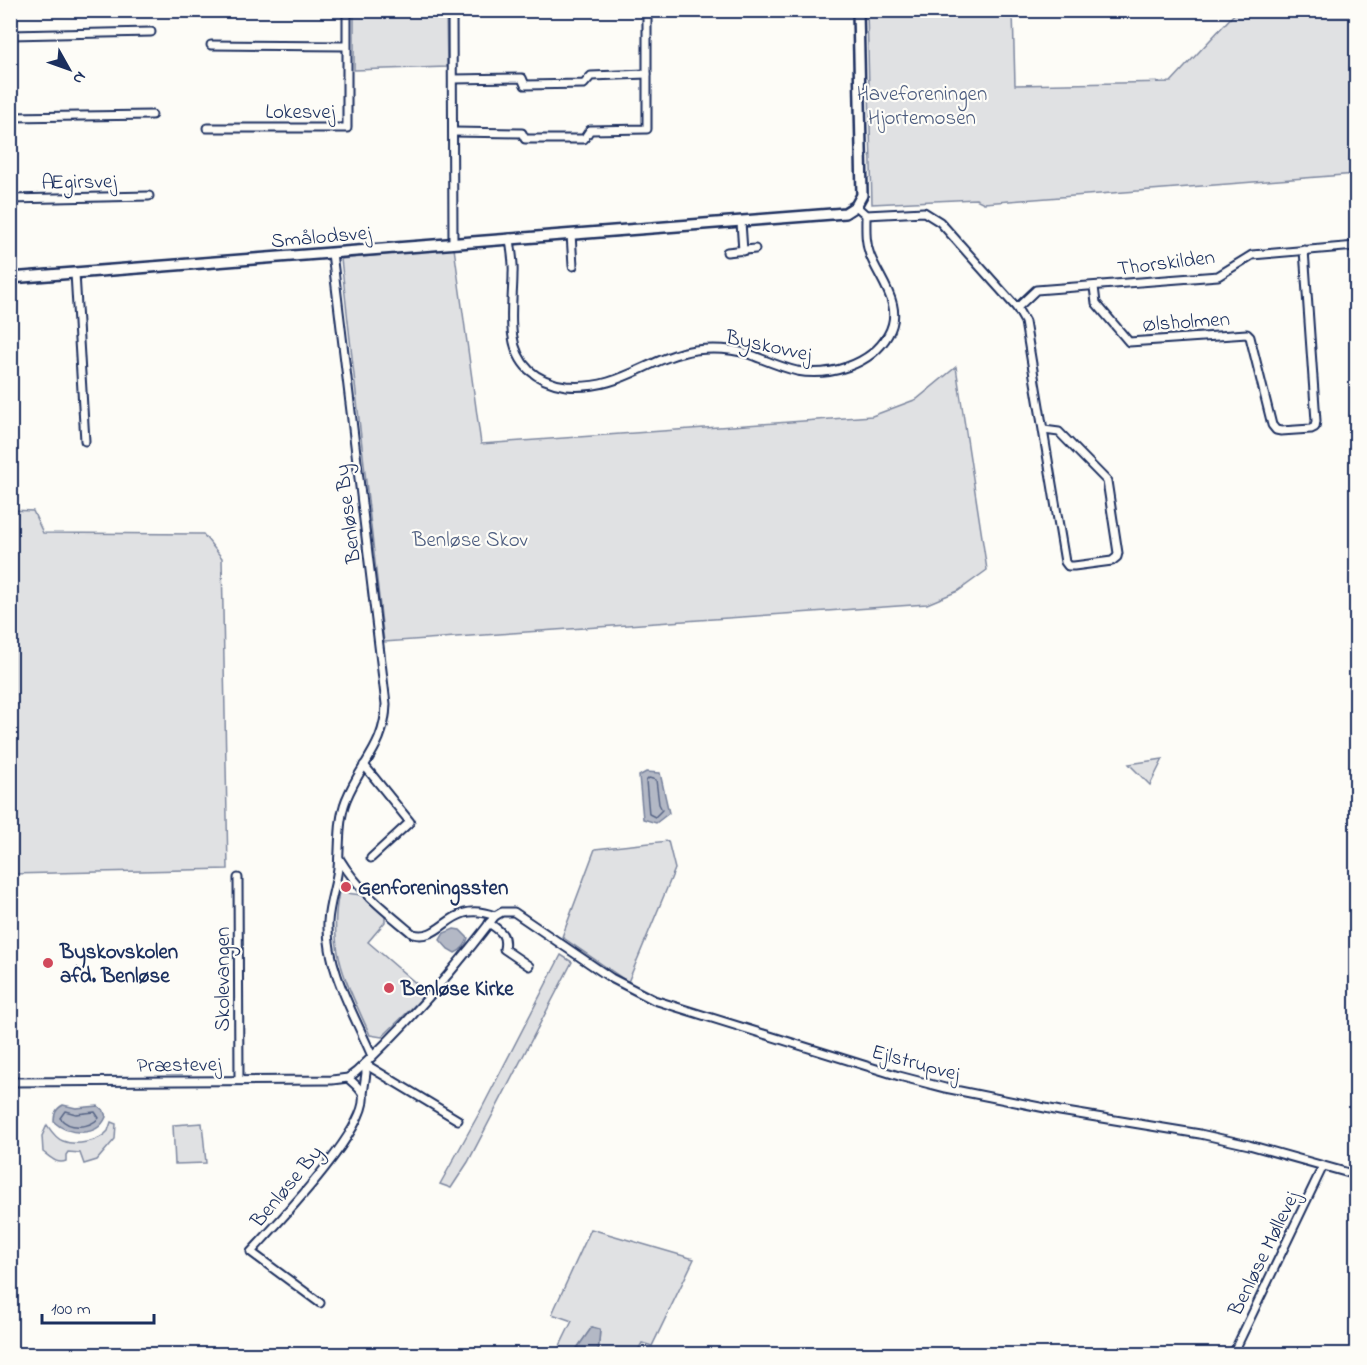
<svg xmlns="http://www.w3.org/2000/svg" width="1367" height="1365" font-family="'Indie Flower',sans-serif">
<rect width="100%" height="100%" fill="#fdfcf7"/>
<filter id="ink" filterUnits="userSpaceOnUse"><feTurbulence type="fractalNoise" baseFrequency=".0167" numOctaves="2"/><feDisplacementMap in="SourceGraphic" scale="12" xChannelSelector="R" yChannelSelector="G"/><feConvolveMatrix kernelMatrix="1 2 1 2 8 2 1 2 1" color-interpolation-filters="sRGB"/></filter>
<g filter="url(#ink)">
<g fill="#e0e1e3" stroke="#7e88a0" stroke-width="1.5">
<path d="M972,10l41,1 2,74 156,-3 66,-71h119v163l-372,29 -8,-4 -104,5 -5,-193z"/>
<path d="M354,11h92l1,56 -93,3z"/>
<path d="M454,248l27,196 391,-28 45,-17 39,-32 31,203 -29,21 -31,13 -543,38 -43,-383z"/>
<path d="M11,510l22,1 10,22 160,1 19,24 6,311 -217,5z"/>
<path d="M1163,759l-13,26 -21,-21z"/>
<path d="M668,841l7,28 -47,113 -66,-45 33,-88z"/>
<path d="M339,892l22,3 24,21v6l-17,20 51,44 2,13 -39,38 -12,-2c-23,-52 -43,-84 -31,-143z"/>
<path d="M561,955l11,7 -104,200 -17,26 -11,-4 42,-76z"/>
<path d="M111,1122l5,2 -1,15 -18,21 -13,4 -4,-11 -12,-1 -2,3v6c-9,4 -16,-4 -23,-9l-1,-16 5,-11c4,6 9,14 16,16 12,5 36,1 45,-10 1,-3 2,-6 3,-9z"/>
<path d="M202,1123l4,40 -31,1 -2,-39z"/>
<path d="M591,1229l103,30 -42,87 -10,-3 -6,11h-38l2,-24 -8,-3 -19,27h-17l16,-33 -20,-7z"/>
</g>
<g fill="#b3b8c5" stroke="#76819c" stroke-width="1.5">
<path d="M646,772l14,1 9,40 -13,10 -13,-4 -4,-43z"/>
<path d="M454,929l6,1 8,8c-2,8 -6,12 -13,15l-7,-4 -8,-9 4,-7z"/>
<path d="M63,1105l13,3 22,-2 6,5 2,6c-9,21 -38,18 -52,5 0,-9 2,-13 9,-17z"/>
<path d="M592,1327l8,2 -2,25h-25z"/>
</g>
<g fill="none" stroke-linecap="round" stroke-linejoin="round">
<g stroke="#586687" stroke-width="1.5">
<path d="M649,778l7,2 3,24 3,6 -7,7 -6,-3 -3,-33z"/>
<path d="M65,1111l11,3 19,-2 4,6c-10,10 -29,12 -39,0z"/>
</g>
<g stroke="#1b2f5e" stroke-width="11">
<g id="street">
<path d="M452,10l1,233"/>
<path d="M10,35l141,-3"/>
<path d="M211,45l135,1"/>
<path d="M453,79l69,-1 3,7 59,-1 7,-8 56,-2"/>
<path d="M10,117l142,-2"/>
<path d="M207,128h140v-118"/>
<path d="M453,132l69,1 3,6h59l6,-9 57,-1v-119"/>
<path d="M10,199l139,-3"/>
<path d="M866,215l58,-3 16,10 77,86 8,14 40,240 3,4h6l38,-5 5,-4 1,-4 -11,-72 -48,-49 -15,-2"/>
<path d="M741,222l2,29"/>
<path d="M571,234l2,32"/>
<path d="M510,238c1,12 4,24 3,36 0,31 -9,72 16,96 10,9 23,14 37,16 55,5 82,-29 129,-36 17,-2 38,-1 54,4 16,6 31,13 48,17 32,6 74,-6 91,-36 17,-29 -8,-54 -18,-80 -5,-13 -4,-26 -4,-40l-10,-9"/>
<path d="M727,252l28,-3"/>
<path d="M332,253l54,451c-1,43 -25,58 -40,96 -8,20 -6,46 -8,68 -2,18 -9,35 -10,54 -2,46 26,92 44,134"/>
<path d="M75,273l10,168"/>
<path d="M1094,287l2,16 33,39 118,-8 3,3 22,88 4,5 5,1 30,-2 4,-2 1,-6 -12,-171"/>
<path d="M1017,308l19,-18 182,-14 34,-21 104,-9"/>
<path d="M364,765l46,57 -39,36"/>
<path d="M238,878l1,202"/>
<path d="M495,916l7,-4h12l97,66 43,22 245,76 46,12 115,23 140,23 49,11 107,30"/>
<path d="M489,923c11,8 18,11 15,26l25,17"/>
<path d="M365,1064l93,56"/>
<path d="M10,1082l322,-2 16,-2 8,-6c51,-47 97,-101 139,-156 -46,-18 -51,26 -82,18 -29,-24 -54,-43 -74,-76"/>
<path d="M363,1094l3,-21 -1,-9"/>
<path d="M320,1303l-69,-51c24,-26 118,-124 112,-157 -2,-7 -10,-12 -15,-17"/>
<path d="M1233,1354l90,-188"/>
</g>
</g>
<g stroke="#1b2f5e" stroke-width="14">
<path id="secondary" d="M10,278l835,-65 11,-7 6,-11 -4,-185"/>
</g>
<use href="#street" stroke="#fdfcf7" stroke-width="7"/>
<use href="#secondary" stroke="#fdfcf7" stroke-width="9"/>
</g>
</g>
<g fill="#d1495b" stroke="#fdfcf7" stroke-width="2">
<circle cx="346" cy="887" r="6"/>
<circle cx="48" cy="963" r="6"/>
<circle cx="389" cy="988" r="6"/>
</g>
<g text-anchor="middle" stroke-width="4.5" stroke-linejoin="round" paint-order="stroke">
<g font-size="21" fill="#4c5c7f" stroke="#fdfcf7">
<text x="922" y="100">Haveforeningen<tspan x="922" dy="24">Hjortemosen</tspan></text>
<text x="470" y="546">Benløse Skov</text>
</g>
<g font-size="21" fill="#1b2f5e" stroke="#fdfcf7">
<text x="300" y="118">Lokesvej</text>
<text transform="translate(79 181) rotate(-1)" y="7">Ægirsvej</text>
<text transform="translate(321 236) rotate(-5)" y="7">Smålodsvej</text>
<text transform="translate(1166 262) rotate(-7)" y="7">Thorskilden</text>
<text transform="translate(1186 321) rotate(-4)" y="7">Ølsholmen</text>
<text transform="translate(769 345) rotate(12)" y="7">Byskovvej</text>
<text transform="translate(347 514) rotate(-97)" y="7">Benløse By</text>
<text transform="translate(222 979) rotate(-90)" y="7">Skolevangen</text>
<text transform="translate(916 1062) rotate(15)" y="7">Ejlstrupvej</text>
<text transform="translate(179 1064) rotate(-1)" y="7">Præstevej</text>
<text transform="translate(286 1186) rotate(-50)" y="7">Benløse By</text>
<text transform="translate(1263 1253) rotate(-64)" y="7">Benløse Møllevej</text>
</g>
<g font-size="21" font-weight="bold" fill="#1b2f5e" stroke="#fdfcf7" text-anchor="start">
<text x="358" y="894">Genforeningssten</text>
<text x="60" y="958">Byskovskolen<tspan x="60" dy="24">afd. Benløse</tspan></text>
<text x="401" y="995">Benløse Kirke</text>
</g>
</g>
<rect width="1367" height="1365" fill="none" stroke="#fdfcf7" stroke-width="36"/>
<rect x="18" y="18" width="1331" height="1329" fill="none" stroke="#1b2f5e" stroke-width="2" filter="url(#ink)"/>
<g transform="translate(69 69) rotate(130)" stroke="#fdfcf7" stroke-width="4.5" paint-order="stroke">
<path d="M0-4.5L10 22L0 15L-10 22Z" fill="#1b2f5e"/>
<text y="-9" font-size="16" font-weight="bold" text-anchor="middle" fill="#1b2f5e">N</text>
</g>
<path d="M42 1314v9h112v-9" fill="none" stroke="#1b2f5e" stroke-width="3"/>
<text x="51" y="1314" font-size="18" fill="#1b2f5e" stroke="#fdfcf7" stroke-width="4.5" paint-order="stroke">100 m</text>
</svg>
